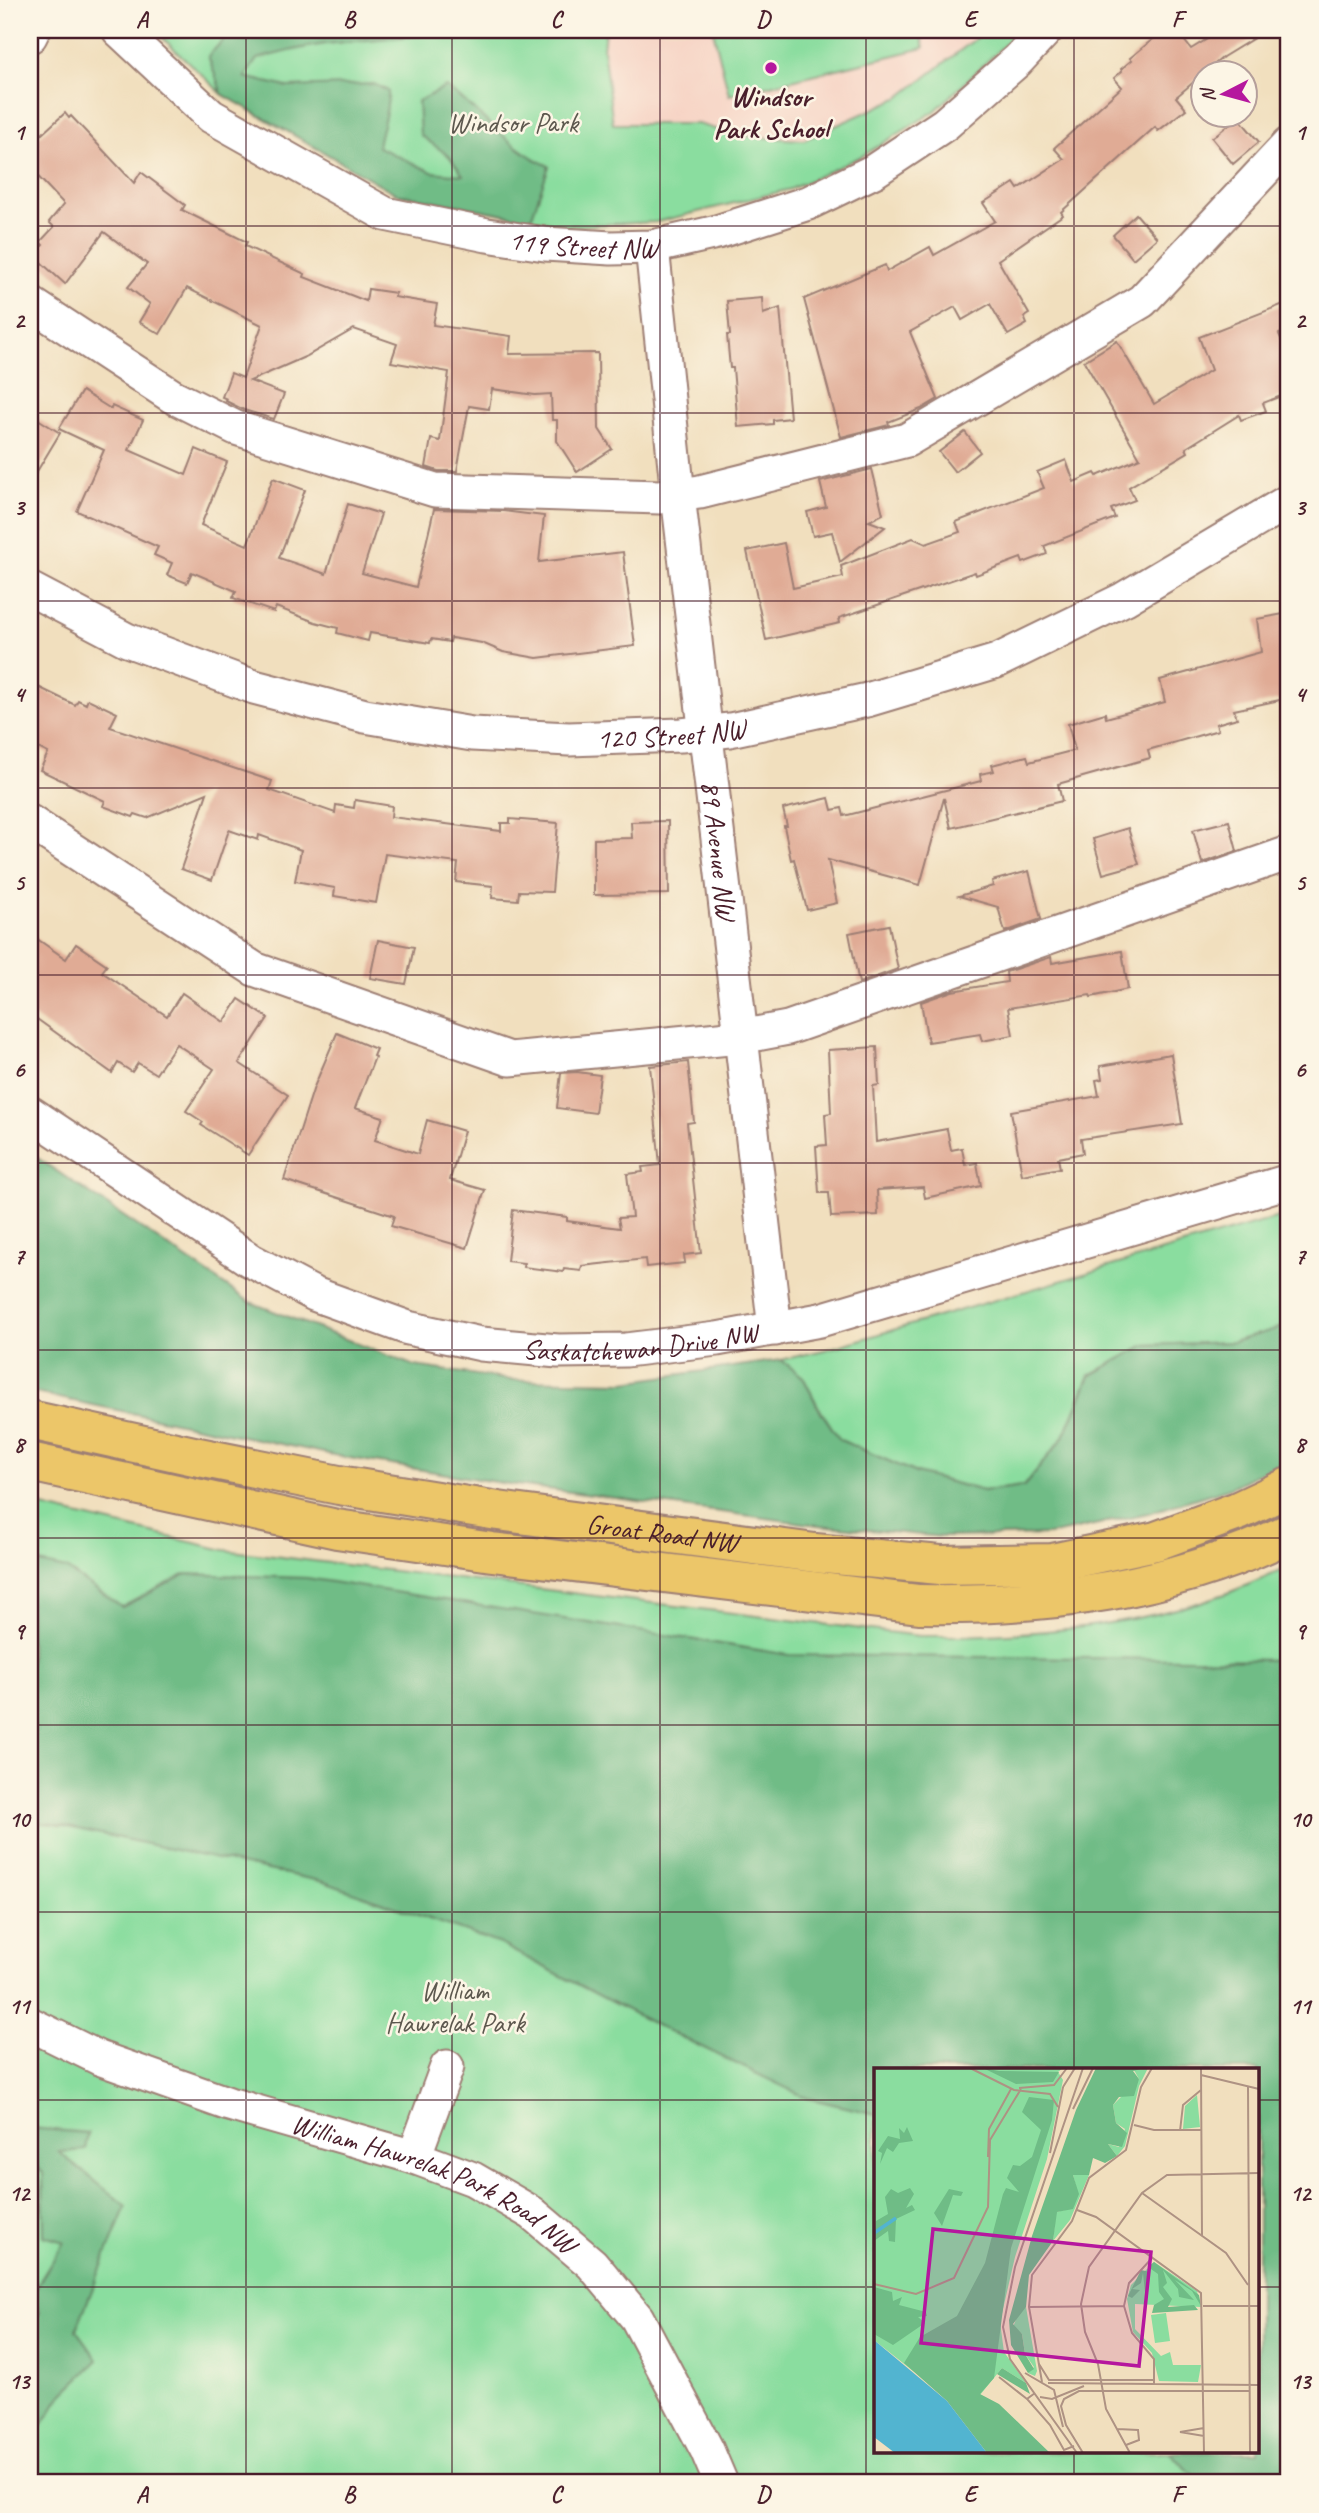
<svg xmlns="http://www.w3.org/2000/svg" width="1319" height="2513" font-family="Caveat,sans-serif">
<rect width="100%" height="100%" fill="#fcf5e5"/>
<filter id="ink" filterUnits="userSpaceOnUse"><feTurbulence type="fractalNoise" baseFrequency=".0143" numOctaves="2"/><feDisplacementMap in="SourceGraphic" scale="14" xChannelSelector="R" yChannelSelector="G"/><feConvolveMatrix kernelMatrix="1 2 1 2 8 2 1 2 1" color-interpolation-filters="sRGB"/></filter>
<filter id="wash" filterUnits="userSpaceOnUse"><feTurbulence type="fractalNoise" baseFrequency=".00686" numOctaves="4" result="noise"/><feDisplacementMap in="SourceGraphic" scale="28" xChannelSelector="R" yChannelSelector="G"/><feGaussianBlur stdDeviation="1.57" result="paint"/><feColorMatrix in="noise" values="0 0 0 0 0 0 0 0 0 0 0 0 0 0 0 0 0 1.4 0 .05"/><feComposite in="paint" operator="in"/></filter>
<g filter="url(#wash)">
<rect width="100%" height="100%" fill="#f1dfbe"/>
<path fill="#f6d2c3" d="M605,30h379l-5,6 -79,61 -96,43 -65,-4 -41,-12h-85l-10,-75z"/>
<g fill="#8add9f" stroke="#6a7e65" stroke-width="2" fill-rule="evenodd">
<path d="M154,30h451l-2,19 10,75h85l41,12 65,4 96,-43 79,-61 5,-6h36l-85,81 -73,45 -71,33 -134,33 -89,4 -171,-32 -175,-100z"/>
<path d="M713,30h207l4,18 -195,47z"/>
<path d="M1289,1214v111l-56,17 -88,3 -55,30 -26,62 -40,49 -41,5 -67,-18 -76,-33 -22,-34 -15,-29 -22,-17 47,-11z"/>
<path d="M30,1504l194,46 695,86c101,1 211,-8 306,-42 22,-8 43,-18 64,-27v916h-1259zM876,2070h382v382h-382z"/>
</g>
<g fill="#6fbc86" stroke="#5c6e58" stroke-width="2">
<path d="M230,30h232c-45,7 -90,9 -136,14 -23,3 -46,9 -69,15l-12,18 42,10 87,-3 14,7c1,21 -7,35 -10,56l54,25 31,3 -14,-19 -29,-21 -2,-34 28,-14c34,24 65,63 103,79l-18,53 -134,-25 -175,-100 -14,-38 23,-24z"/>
<path d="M30,1153l220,149 165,64 96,14 114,2 156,-22 22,17 15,30 22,33 76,33 67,18 41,-5 40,-49 26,-61 55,-31 88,-3 56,-17v134l-60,29 -81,25 -99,22 -107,2 -124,-12 -316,-42 -159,-26 -313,-65z"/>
<path d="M30,1561l36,8 56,38 64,-33 121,4 483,77 499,5v823h-88l-31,-31h88v-382h-382v44l-69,-16 -159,-77 -148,-77 -176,-62 -270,-58 -24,-2z"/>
<path d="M30,2128l58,5 -3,17 -26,2 67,54 -50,124 22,30 -36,35 -32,48v-113l10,-19 -10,-14 34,-55 -20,-6 -1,-63 -13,-13z"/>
</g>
<g id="blocks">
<g fill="#e0ab95">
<path d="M1164,30h12l15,19 31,-19h45l-44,27 -47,40 10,12 -28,22 -3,-4 -94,85 2,3 -65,45 31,54 -5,3 3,7 -19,11 -18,-31 -28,16 -7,-13 -45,25 28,67 -17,10 -33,13 1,3 -48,12 -37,-138 81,-34 2,6 43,-24 4,8 61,-34 -12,-18 31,-20 4,6 46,-30 -10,-11 68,-61 -8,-9 8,-7 -1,-2 11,-9 -2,-2z"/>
<path d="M65,113l4,5 2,-2 63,67 7,-11 44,33 -3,5 65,32 -2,4 60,28 -1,3 62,24 2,-12 28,4 -2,4 43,7 -4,21 78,11 -2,18 89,-1 1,76 13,20 -35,23 -20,-31v-21h-5l-1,-26 -16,1 -43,-6 -3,20 -20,-3 -12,65h-19l-12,-4 5,-28 9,2 9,-69 -58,-10 6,-18 -43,-15 -47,27 -57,25 34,13 -10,25 -30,-9 -18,-9 1,-2 -5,-2 9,-24 12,5 19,-53 -75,-37 -27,46 -21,-12 11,-18 -22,-17 19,-23 -43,-32 -39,52 -32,-29 10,-10 -3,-3 14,-15 -5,-5 15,-18 -34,-36v-23z"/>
<path d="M1238,117l21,25 -26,22 -21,-26z"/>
<path d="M1136,214l21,24 -24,21 -20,-24z"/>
<path d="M762,298l1,16 17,-6 10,110 -17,2v4l-35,3 -5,-59h-3l-3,-33h3l-3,-34z"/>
<path d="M1289,302v28l-10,4 10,25v34l-26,10 3,8 -25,9 -2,-5 -53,33 2,4 -59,35 6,13 -24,9 4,9 -71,28 3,8 -24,9 -2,-5 -45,17 -1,-3 -136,46 1,5 -74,17 -19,-89 37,-8 9,45 50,-11 -2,-11 72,-28 13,6 34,-12 -4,-10 88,-34 -7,-16 29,-12 8,22 21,-9 2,3 43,-18 -56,-97 33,-20 37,63 57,-34 -12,-33z"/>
<path d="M82,391l29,18 1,-3 31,14 -14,30 57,25 10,-26 31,13 -26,63 46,20 26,-67 32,12 -26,68 47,16 22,-70 33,10 -19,59 54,14 18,-78 69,2 41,5 -5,46 84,-10 12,94 -98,12 -34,-6 -21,-9 -31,-5 -1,4 -19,-3 -1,4 -60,-10 -2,8 -31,-8 1,-5 -23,-6 -39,-15 -2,5 -41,-14 3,-7 -44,-19 -5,11 -20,-8 5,-12 -18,-8 4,-8 -81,-36 27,-61 -45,-21z"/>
<path d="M30,414l30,19 -30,50z"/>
<path d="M965,432l15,20 -25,20 -16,-20z"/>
<path d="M872,469l11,45 -14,7 16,6 -45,35 -8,-30 -19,4 -6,-24 19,-5 -6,-25z"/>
<path d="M1289,613v85l-55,12 3,8 -21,6 2,6 -70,20 2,8 -92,26 4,17 -111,27 -7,-30 -24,87 -92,-25 9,43 -30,7 -13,-51 -3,1 -7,-34h3l-4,-17 46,-11 3,12 10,-2 2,8 137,-35 -1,-7 14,-3 -2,-6 35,-9 2,6 46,-12 -7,-26 37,-11 1,5 59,-16 -5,-22 101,-28 -4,-33z"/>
<path d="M30,683l45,22 3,-5 8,4 2,-5 29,14 -7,14 162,54 -3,9 66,23 1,-8 18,3 1,-8 37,6 -1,11 110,14v-8h9v-4l48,4 -6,69 -33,-1 -1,9 -26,-2 1,-12 -37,-4 2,-19 -73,-9 -9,49 -42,-7 1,-8 -40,-7 6,-31 -42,-15 -1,5 -29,-10 -17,50 -31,-11 26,-76 -60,25 -12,-4 -2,3 -30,-11 2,-5 -65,-31 8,-17 -18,-9z"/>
<path d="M668,821l1,73 -75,1v-56l38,-1 -1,-16z"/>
<path d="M1229,821l8,30 -35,12 -9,-33z"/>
<path d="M1128,828l11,36 -36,10 -10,-35z"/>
<path d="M1029,871l12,48 -36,13 -7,-25 -39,-11 34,-10 -1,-5z"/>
<path d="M889,925l9,44 -39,14 -10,-50z"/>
<path d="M30,934l36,25 10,-15 31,21 -5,7 65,44 15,-23 42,29 15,-23 29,19 -29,45 49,32 -40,60 -47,-30 2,-3 -17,-11 28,-42 -38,-25 -20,30 -18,-11 -6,9 -14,-9 -6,10 -82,-59z"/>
<path d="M378,940l36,7 -8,37 -36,-6z"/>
<path d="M1122,951l6,38 -37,8 -1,-2 -82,13 5,27 -31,6 -2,-7 -52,8 -7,-40 31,-11 55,-9 -1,-10 45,-15 1,6z"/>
<path d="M337,1033l39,16 -3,7 2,1 -20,51 28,9 -8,23 43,14 9,-34 37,11 -14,49 35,10 -18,58 -76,-22 3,-10 -110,-36 30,-93z"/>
<path d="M877,1047l2,38 -6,1 3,56 71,-13 4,21 11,-2 3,17 12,-2 4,23 -56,12 -2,-11 -46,3 1,25 -47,2 -2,-24h-10l-3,-47 11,-1 -2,-31 6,-1 -3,-63z"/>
<path d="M1171,1054l11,70 -101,15 2,14 -25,5 2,10 -38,7 -11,-64 88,-15 -3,-16 6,-1 -2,-13z"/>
<path d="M688,1062l6,60 -7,1 14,130 -17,2 1,8 -39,4 -1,-8 -63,7 -1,5 -17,-2 -1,3 -40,-5 1,-4 -17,-2 6,-51 54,7v4l53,7 -2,-10 14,-1 -5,-43 16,-2 -1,-5 18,-2 -10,-99z"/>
<path d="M577,1072l23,3 -5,38 -38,-5 4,-35z"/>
</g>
</g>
</g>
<g filter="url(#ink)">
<use href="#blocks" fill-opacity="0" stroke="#9e7f74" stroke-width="2"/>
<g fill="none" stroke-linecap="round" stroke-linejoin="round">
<g stroke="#9e7f74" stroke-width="37">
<g id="minor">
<path id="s1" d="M119,30l92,86 174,98 102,21 58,9 66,4 41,-1 65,-15 91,-29 66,-32 71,-47 73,-64 28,-30"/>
<path d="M30,36l3,-6"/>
<path id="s2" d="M652,247l26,248 97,834"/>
<path d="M30,303l142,93 64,32 199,62 225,7 40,-5 207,-52 235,-139 147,-157"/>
<path id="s3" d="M30,589l97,51 127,47 111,29 107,18 97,5 112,-4 49,-5 137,-30 130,-39 127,-62 165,-98"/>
<path d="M30,822l224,147 256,90 230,-22 48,-9 501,-175"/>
<path id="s4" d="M30,1113l220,147 64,34 94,34 73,16 77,7 68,-1 91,-11 103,-19 469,-139"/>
<path id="s5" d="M30,2024l69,34 130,46 185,53 59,22 59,34 60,51 45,54 70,132 14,33"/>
<path d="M414,2157l33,-90"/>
</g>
</g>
<g stroke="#9e7f74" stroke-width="42">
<g id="major">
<path id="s6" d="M30,1420l164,36 145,29 159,26 317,42 125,12 112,-2 104,-22 82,-30 51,-24"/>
<path d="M30,1462l307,67 155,23 427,52c129,2 253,-14 370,-71"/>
</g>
</g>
<use href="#minor" stroke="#fff" stroke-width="33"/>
<use href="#major" stroke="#ecc669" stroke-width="38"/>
</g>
</g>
<path fill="none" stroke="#4a1f2b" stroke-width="2" stroke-opacity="0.55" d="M246,30v2453M452,30v2453M660,30v2453M866,30v2453M1074,30v2040M30,226h1259M30,413h1259M30,601h1259M30,788h1259M30,975h1259M30,1163h1259M30,1350h1259M30,1538h1259M30,1725h1259M30,1912h1259M30,2100h846M1258,2100h31M30,2287h846M1258,2287h31M1074,2452v31"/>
<circle fill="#b5179e" stroke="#fcf5e5" stroke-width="2.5" cx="771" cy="68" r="7"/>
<g text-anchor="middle" stroke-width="5" stroke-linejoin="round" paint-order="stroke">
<g font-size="28" font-weight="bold" fill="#4a1f2b" stroke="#fcf5e5">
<text x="771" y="106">Windsor<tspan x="771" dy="32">Park School</tspan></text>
</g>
<g font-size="28" fill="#5d584e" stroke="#fcf5e5">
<text x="513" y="132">Windsor Park</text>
<text x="455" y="2000">William<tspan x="455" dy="32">Hawrelak Park</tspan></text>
</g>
<g font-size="28" fill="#4a1f2b" stroke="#fcf5e5">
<text dy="10" stroke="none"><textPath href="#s1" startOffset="527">119 Street NW</textPath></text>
<text dy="10" stroke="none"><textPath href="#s3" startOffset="668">120 Street NW</textPath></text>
<text dy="10" stroke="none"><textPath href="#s2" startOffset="607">89 Avenue NW</textPath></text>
<text dy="10" stroke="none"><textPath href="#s4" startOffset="672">Saskatchewan Drive NW</textPath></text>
<text dy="10" stroke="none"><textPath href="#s6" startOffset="642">Groat Road NW</textPath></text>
<text dy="10" stroke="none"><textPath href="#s5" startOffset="436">William Hawrelak Park Road NW</textPath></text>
</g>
</g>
<g transform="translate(874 2068)">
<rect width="385" height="385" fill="#f1dfbe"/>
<path d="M0,0h189l-5,4 5,8 -16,79 -32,98 -15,65 4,30 22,31 -24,-15 -22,27 -53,-13 -53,-42zM274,0l-9,18 -14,60 -8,10 -9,-12 11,3 6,-18 -9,-6 -3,-18 26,-26 -5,-9zM323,27l3,32 -17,2 2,-23zM199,107h16l-19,45 -17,21 3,-29 9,-2 13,-16zM280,194l43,29 4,16 -66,-3v25l26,27 9,-4 3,13h28l-3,17 -39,-1 -7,-28 -19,-21 -6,-33 4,-14zM152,239l11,64 -2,5 -7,-3 6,-6 -9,-13 -3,-20 -9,-7 6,-15zM292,245l4,28 -15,2 -4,-28z" fill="#8add9f"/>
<path d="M109,0l16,3 60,1 -6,10 -37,2zM222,0h49l-12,3 6,8 -5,17 -15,1 -6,8 3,18 11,10 -5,14 -14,-3 9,12 -12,7 -12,-5 -4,17h-16l6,19 -6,15 -16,3 -4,29 -24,34 -3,32 -13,17 9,10 3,20 9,15 -6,4 -17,-28 -2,-25 23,-84 44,-126zM155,29l25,3 -2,20 -41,128 -17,130 -14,16 19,10 51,49h-63l-40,-52 -43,-38 16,-26 37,-21 28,-53 18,-69 3,-6 13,4 -12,-14 6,-13 7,1 12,-9 9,-27 -19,-18zM33,59l6,14 -14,2 -6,9 -6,-4 -7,16 2,-11 -4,-2 10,-15 12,3 -1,-11 5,5zM36,120l4,6 -8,14 6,-3 3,5 -19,9 -1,23 -6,-1 -1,-10 -14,10 2,-20 12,-7 -3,-17 6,-8 7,4zM75,121l14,3 -2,4 -8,-1 -11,31 -8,-13zM280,194l45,33 2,11 -9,-15 -17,-11 19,20 -15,-3 -1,-8 -15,-19 4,13 -4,4 9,12 -4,8 26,-2 4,5 -46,3 2,-8 10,-6 -5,-7 -1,-18 -10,-7zM267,202l9,2 -4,29 -3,-28 -2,10 -9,6 8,1 -8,8 -4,-2zM0,219l18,5 1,9 9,-4 -3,8 27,7 1,4 -9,1 7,6 -32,22 -19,-11zM128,300l24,15 4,11 -33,-20z" fill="#6fbc86"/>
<path d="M0,272l73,61 40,52h-92l-21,-16z" fill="#52b4d0"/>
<path fill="none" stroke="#52b4d0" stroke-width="3.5" d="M0,165l22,-15"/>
<path fill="none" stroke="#ae9283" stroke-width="2" d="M96,0l44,22 36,4 8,13M327,0l1,168M327,7l58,14M189,19l12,-19M374,19l2,366M145,20l35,-3 13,-17M199,41l20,-41M260,57l20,5h48M306,63l3,-26 18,-15M176,85l13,-66M114,89l1,-28 22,-40M268,125l84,60 22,32M203,142l19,7 105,76 3,160M279,189l-24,26 -5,23 8,27 22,26v25M0,216l42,10 38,-16 34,-71 2,-67 31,-51M329,238h56M155,239l95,-1M165,296l10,16h105M151,305l29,17 9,37M125,309l28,22M168,314l-13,-75 3,-32 40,-54 17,-43 37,-28 15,-63 11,-19M174,315l211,2M161,325l-8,6 23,26 14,25 10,-4M166,329l12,2 32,-13M330,360l-24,4 24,4M243,361l21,1 1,10 -13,5M203,385l-67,-94 -7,-32 12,-60 68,-199M209,385l-17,-28 -5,-19 3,-7 15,-8h170M256,385l-24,-44 -8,-45 -13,-32 -4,-28 8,-37 53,-74 25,-18 92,-2"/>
<path fill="#b5179e" fill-opacity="0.15" stroke="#b5179e" stroke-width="3.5" d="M59,161l218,23 -12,114 -218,-23z"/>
<rect width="385" height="385" fill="none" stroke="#4a1f2b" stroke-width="3.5"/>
</g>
<rect width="1319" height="2513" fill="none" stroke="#fcf5e5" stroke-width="77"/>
<g transform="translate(1224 94) rotate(264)"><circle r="33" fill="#fcf5e5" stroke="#b59f9b" stroke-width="2"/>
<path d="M0-5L12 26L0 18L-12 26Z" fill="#b5179e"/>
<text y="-10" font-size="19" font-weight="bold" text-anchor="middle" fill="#4a1f2b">N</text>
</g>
<rect x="38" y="38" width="1242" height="2436" fill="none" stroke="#4a1f2b" stroke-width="2.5"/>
<g font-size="23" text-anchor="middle" font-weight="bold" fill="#4a1f2b">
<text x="142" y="27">A</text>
<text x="349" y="27">B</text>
<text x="556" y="27">C</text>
<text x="763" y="27">D</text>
<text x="970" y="27">E</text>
<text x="1177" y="27">F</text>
<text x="19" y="140">1</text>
<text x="1300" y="140">1</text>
<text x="19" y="328">2</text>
<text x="1300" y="328">2</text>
<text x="19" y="515">3</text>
<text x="1300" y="515">3</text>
<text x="19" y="702">4</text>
<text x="1300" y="702">4</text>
<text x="19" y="890">5</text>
<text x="1300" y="890">5</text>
<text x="19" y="1077">6</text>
<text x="1300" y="1077">6</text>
<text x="19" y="1264">7</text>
<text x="1300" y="1264">7</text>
<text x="19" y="1452">8</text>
<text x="1300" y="1452">8</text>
<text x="19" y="1639">9</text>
<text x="1300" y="1639">9</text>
<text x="19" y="1827">10</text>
<text x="1300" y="1827">10</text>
<text x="19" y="2014">11</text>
<text x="1300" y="2014">11</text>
<text x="19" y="2201">12</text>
<text x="1300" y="2201">12</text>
<text x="19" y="2389">13</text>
<text x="1300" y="2389">13</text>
<text x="142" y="2502">A</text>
<text x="349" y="2502">B</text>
<text x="556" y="2502">C</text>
<text x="763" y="2502">D</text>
<text x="970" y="2502">E</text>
<text x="1177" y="2502">F</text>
</g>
</svg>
